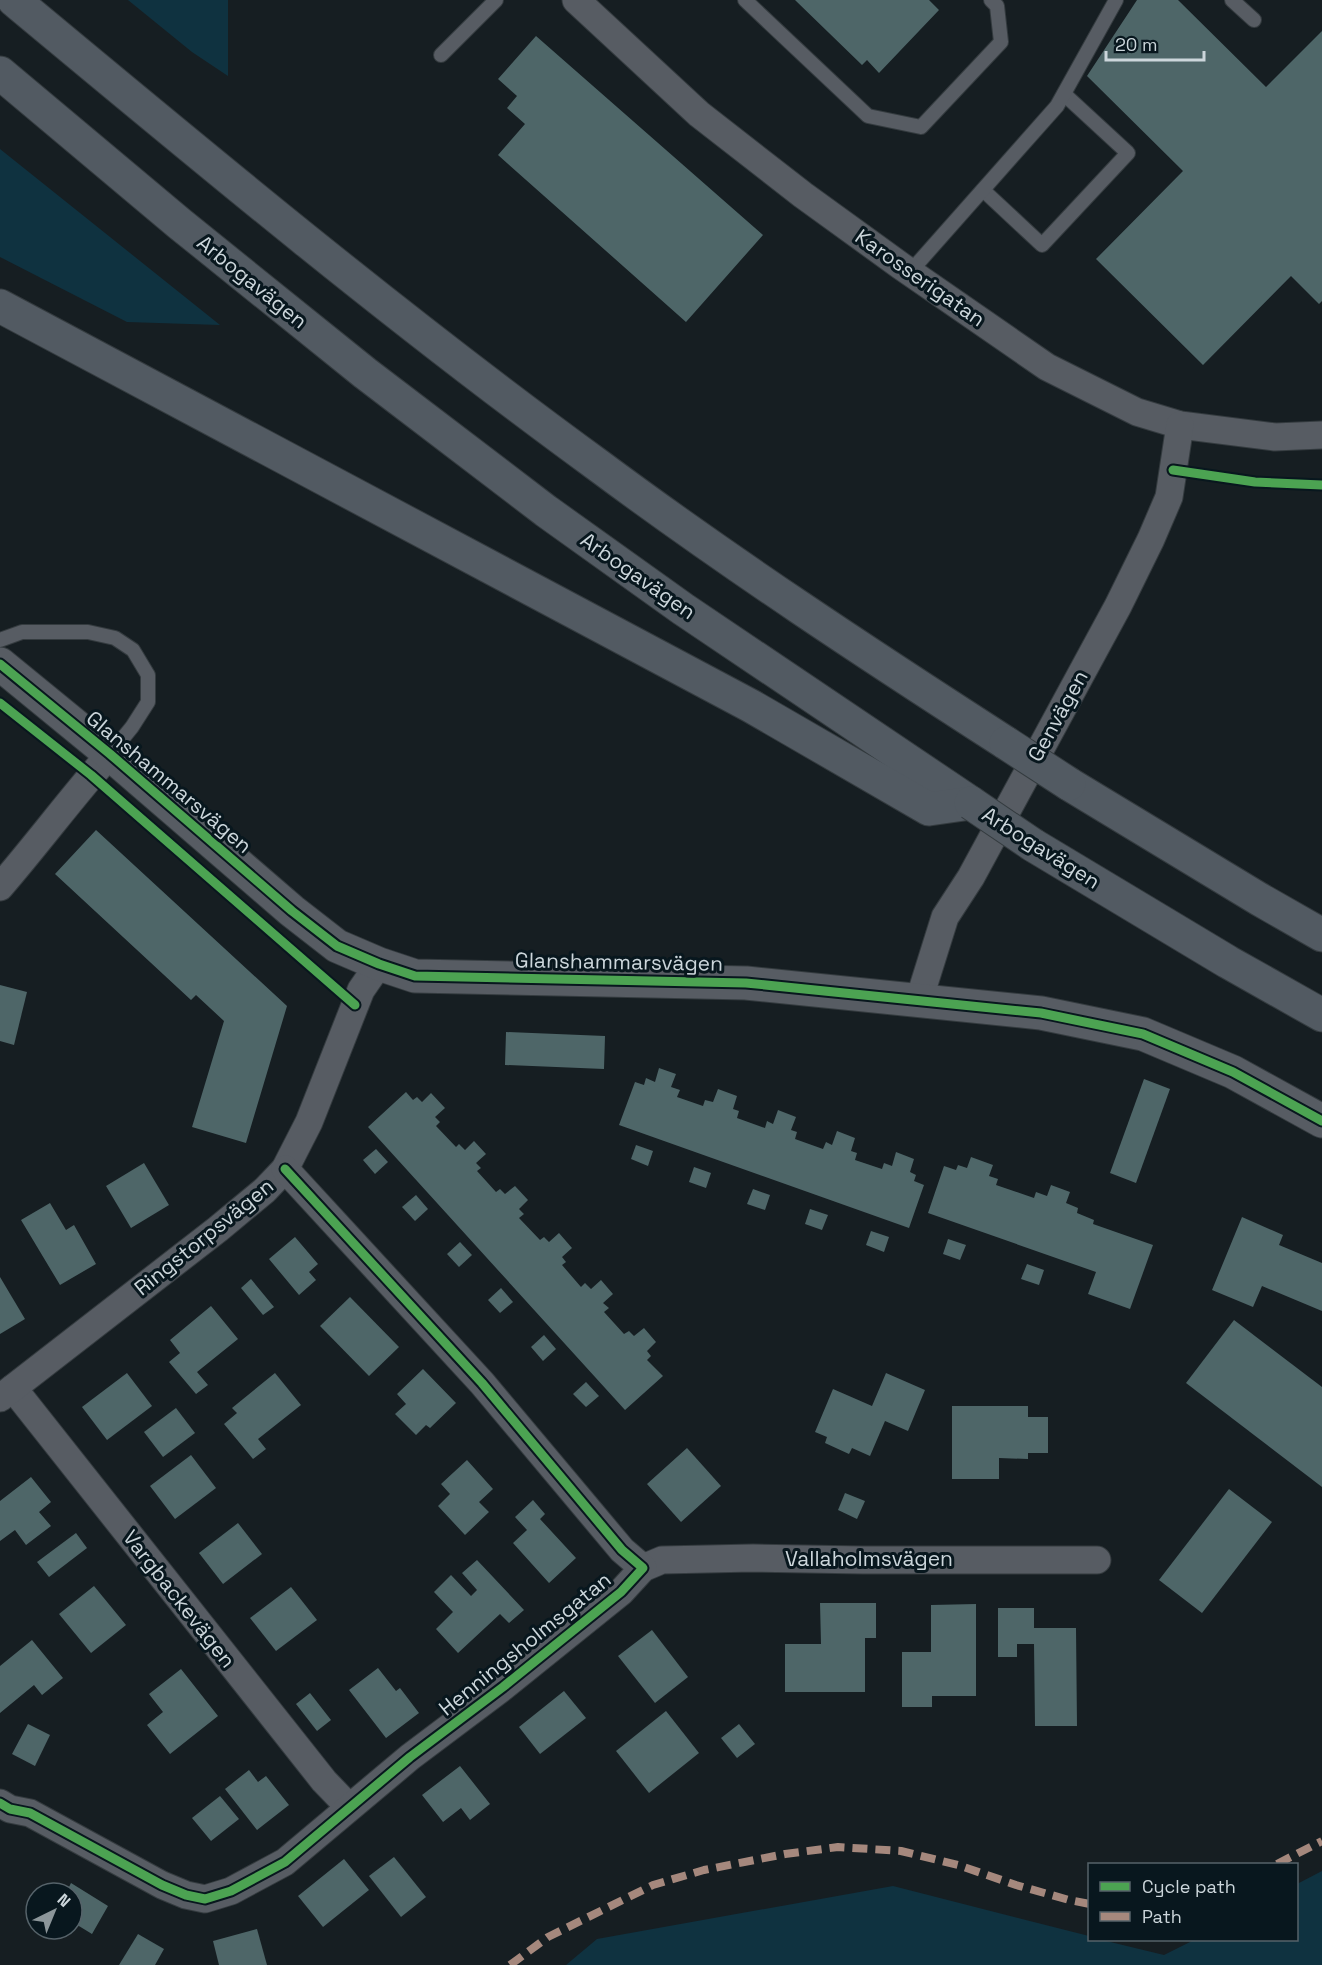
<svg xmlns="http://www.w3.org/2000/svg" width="1322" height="1965" font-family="'Space Grotesk',sans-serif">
<rect width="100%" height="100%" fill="#161e22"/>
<g fill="#0f3240">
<path d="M128,0h100v76l-36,-24z"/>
<path d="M0,149l220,176 -93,-3 -127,-65z"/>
<path d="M1322,1871v94h-756l31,-26 296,-53 196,50 1,4h12l62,15 30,-15h102l1,-56z"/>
</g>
<g fill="#4e6668">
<path d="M795,0h134l10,10 -60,63 -12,-13 -5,5z"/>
<path d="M1137,0h41l88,87 56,-56v270l-3,3 -28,-28 -88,89 -107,-106 87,-88 -96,-95z"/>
<path d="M536,36l227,199 -77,87 -188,-167 27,-31 -18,-16 10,-12 -19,-17z"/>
<path d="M96,830l191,176 -41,137 -54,-16 32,-106 -28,-26 -5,5 -136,-126z"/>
<path d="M0,985l27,7 -13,53 -14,-4z"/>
<path d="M506,1032l99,4 -1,33 -99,-4z"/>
<path d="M659,1068l17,6 -5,13 9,3 -3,7 26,9 2,-6 8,2 5,-13 19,7 -4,13 6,2 -2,7 28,10 2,-7 6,3 5,-14 18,7 -5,13 6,2 -2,7 28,10 3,-7 6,3 5,-14 18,7 -4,13 6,2 -2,7 27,9 2,-6 8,3 4,-14 18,7 -4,13 6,3 -2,6 10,4 -15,43 -290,-103 16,-43 9,3 2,-7 9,4z"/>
<path d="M1144,1079l26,10 -34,94 -26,-10z"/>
<path d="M406,1092l7,8 4,-3 5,5 9,-9 14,15 -10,9 5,5 -4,4 20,21 3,-3 6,6 9,-9 12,13 -10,9 5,5 -4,3 19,21 4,-3 5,5 10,-8 13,14 -9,9 5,5 -5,4 21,22 4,-3 5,5 10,-9 13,15 -10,9 4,5 -4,3 19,22 4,-4 6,6 10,-9 12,14 -10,9 6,5 -5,4 20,22 5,-3 5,5 10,-8 12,14 -9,9 4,5 -4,4 16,16 -38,34 -257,-283z"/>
<path d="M636,1145l17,6 -5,15 -17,-7z"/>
<path d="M376,1149l12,13 -13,12 -12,-14z"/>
<path d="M971,1157l22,8 -4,11 9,3 -2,6 38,13 2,-6 11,4 4,-11 19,7 -4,11 12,5 -1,5 17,7 -1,4 60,21 -23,64 -42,-15 8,-22 -168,-59 16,-47 12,4 2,-5 9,3z"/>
<path d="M144,1163l25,42 -38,23 -25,-42z"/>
<path d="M694,1167l17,6 -5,15 -17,-6z"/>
<path d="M753,1189l17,6 -5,15 -18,-6z"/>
<path d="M416,1195l12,14 -13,12 -13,-14z"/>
<path d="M50,1203l16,27 8,-5 22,39 -36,21 -39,-65z"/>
<path d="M810,1209l18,6 -6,15 -17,-6z"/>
<path d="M1242,1217l41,18 -4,10 43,18v48l-60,-25 -9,21 -41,-17z"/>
<path d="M871,1231l18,6 -5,15 -18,-7z"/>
<path d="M295,1237l23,27 -9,8 7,8 -17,15 -30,-36z"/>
<path d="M948,1239l18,6 -6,15 -17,-6z"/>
<path d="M460,1242l12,13 -13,12 -12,-13z"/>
<path d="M1027,1264l17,6 -5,15 -18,-6z"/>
<path d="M0,1277l25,42 -25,15z"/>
<path d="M251,1279l23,28 -11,8 -22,-27z"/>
<path d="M501,1288l12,14 -13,11 -12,-13z"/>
<path d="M350,1297l49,50 -30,29 -49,-50z"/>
<path d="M211,1306l27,33 -41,33 11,13 -12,9 -27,-32 11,-9 -10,-13z"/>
<path d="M1234,1320l88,67v100l-136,-104z"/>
<path d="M544,1335l12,14 -13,12 -12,-14z"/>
<path d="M423,1369l33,34 -26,25 -4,-3 -10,10 -21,-21 11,-10 -9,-10z"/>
<path d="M127,1373l25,33 -45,34 -25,-33z"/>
<path d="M275,1373l26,32 -43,34 8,10 -13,10 -29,-35 13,-11 -5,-5z"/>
<path d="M886,1373l39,17 -17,41 -23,-10 -15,35 -18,-8 -3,6 -24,-11 2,-6 -12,-5 18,-43 39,17z"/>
<path d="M586,1382l13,14 -13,11 -13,-13z"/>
<path d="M952,1406h76v11h20v36h-20v6l-29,-1v21h-47z"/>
<path d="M176,1408l19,25 -32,24 -19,-25z"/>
<path d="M687,1448l34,38 -40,36 -34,-38z"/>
<path d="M191,1455l25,33 -41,31 -25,-33z"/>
<path d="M467,1460l26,29 -14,13 10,10 -24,23 -27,-29 12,-12 -9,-10z"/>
<path d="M31,1477l20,25 -12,10 12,14 -25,19 -11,-15 -15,11v-40z"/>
<path d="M1229,1489l43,33 -70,91 -43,-33z"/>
<path d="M845,1493l20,8 -8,18 -19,-9z"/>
<path d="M533,1500l12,14 -5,5 36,39 -27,25 -36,-40 14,-13 -12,-13z"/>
<path d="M238,1523l24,31 -39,30 -24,-31z"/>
<path d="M76,1533l11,15 -38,29 -12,-15z"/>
<path d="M477,1560l47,50 -15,13 -9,-9 -42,39 -22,-24 17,-17 -19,-20 17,-17 20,21 6,-6 -15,-17z"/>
<path d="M94,1586l32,39 -35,28 -32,-39z"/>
<path d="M291,1587l26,33 -41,31 -26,-33z"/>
<path d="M820,1603h56v35h-11v54h-80v-48h36z"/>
<path d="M976,1604v92h-44v11h-30v-55h29v-47z"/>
<path d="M998,1608h36v20h42l1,98h-42l-1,-82h-17v13h-19z"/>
<path d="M652,1630l36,47 -33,26 -37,-47z"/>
<path d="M32,1640l31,38 -21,17 -8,-10 -34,28v-47z"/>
<path d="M378,1668l18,23 4,-3 19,25 -33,25 -37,-48z"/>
<path d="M181,1669l37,47 -48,38 -23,-29 16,-13 -14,-18z"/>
<path d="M564,1691l22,27 -46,36 -21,-27z"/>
<path d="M310,1693l21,27 -14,11 -21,-27z"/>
<path d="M666,1711l33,42 -50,40 -33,-42z"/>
<path d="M28,1724l22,11 -15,31 -23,-12z"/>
<path d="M739,1724l16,20 -18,14 -16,-20z"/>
<path d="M460,1766l30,38 -20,16 -9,-12 -18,14 -21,-27z"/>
<path d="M249,1770l9,12 8,-6 23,29 -32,25 -32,-41z"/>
<path d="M220,1796l19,23 -28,22 -19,-23z"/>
<path d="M394,1857l32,40 -25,20 -32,-41z"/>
<path d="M344,1859l25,31 -46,37 -25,-31z"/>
<path d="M71,1883l37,23 -16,28 -18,-11 -2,5v-35h-6z"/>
<path d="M257,1929l10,36h-48l-6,-24z"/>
<path d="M138,1934l26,15 -9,16h-36z"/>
</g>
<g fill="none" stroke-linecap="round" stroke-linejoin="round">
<g stroke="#343b3f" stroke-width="16">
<g id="service">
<path d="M745,0l123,116 53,11 80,-85 -4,-36 -6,-6"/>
<path d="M1232,0l22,20"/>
<path d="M441,55l55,-55"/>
<path d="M983,190l59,55 86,-92 -64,-59"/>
<path d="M910,272l147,-166 59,-106"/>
<path d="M0,640l22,-8h66l27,6 18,12 15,25v27l-16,25 -22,27"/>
</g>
</g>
<g stroke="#343b3f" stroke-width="29">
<g id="minor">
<path d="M576,0l123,114 104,81 98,71 146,101 90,45 43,13 95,12 47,-2"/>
<path d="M0,887c38,-44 72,-90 110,-133"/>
<path d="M919,1000l26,-83 26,-40 147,-271 33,-67 18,-42 11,-72"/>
<path d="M13,1388l311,393 25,26"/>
<path d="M0,1398l218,-169 47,-39 20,-21 24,-47 52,-132 18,-26"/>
<path d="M643,1568l19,-8 91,-2 110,2h234"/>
<path d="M0,1803l10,6 20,4 132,72 24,10 19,4 26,-8 54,-29 125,-105 93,-70 118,-95 22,-24 -21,-18 -140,-167 -197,-214"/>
</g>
</g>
<g stroke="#343b3f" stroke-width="35">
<path id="tertiary" d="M0,664l110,90 182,157 45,35 42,18 36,12 331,7 295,30 102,21 90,38 89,49"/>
</g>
<g stroke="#343b3f" stroke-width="35">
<g id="motorway">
<path d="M14,0c191,159 383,319 585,466 132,98 269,188 407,277"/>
<path d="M0,73l180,151 185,149 181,138 137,98 288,194"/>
<path d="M0,306l751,400 178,103 42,-6"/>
<path d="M1069,784l190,115 63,36"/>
<path d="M1033,845l195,117 94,53"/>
</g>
</g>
<use href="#service" stroke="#575c63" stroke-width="14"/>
<use href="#minor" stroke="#575c63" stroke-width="27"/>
<use href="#tertiary" stroke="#575c63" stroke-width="33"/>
<use href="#motorway" stroke="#525a62" stroke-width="33"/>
<g stroke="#343b3f" stroke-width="35" stroke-linecap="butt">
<g id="motorway-bridge">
<path d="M1006,743l63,41"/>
<path d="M971,803l62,42"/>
</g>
</g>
<use href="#motorway-bridge" stroke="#525a62" stroke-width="33"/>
<g stroke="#a5887d" stroke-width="8" stroke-dasharray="15 8" stroke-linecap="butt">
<path d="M1277,1864l45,-23"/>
<path d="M510,1965l38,-28 105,-52 51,-15 81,-16 53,-7 63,4 57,14 58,20 53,15 21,4"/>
</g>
<g stroke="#08171e" stroke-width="13">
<g id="cycleway">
<path d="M1173,470l82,12 67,3"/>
<path d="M0,664l110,90 182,157 45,35 42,18 36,12 331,7 295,30 102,21 90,38 89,49"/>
<path d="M0,703l91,72 264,230"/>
<path d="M0,1803l10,6 20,4 132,72 24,10 19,4 26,-8 54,-29 125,-105 93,-70 118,-95 22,-24 -21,-18 -140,-167 -197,-214"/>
</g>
</g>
<use href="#cycleway" stroke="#4ca352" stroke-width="9"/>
</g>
<g text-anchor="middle" stroke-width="6" stroke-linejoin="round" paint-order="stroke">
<g font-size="21" fill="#ccd6db" stroke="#08171e">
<text transform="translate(920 278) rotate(35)" y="7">Karosserigatan</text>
<text transform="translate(252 282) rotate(39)" y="7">Arbogavägen</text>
<text transform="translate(638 576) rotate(35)" y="7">Arbogavägen</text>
<text transform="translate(1058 716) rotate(-61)" y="7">Genvägen</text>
<text transform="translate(169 782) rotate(40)" y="7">Glanshammarsvägen</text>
<text transform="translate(1041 848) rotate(32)" y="7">Arbogavägen</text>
<text transform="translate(619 962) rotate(1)" y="7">Glanshammarsvägen</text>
<text transform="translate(204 1237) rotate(-39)" y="7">Ringstorpsvägen</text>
<text x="869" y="1566">Vallaholmsvägen</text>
<text transform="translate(179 1599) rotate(52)" y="7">Vargbackevägen</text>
<text transform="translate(525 1644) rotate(-39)" y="7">Henningsholmsgatan</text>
</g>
</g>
<rect x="1088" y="1863" width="210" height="78" fill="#08171e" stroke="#56636a" stroke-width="1.5"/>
<rect x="1100" y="1882" width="30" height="9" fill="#4ca352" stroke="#56636a" stroke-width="1.5"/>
<text x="1142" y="1893" font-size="18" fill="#ccd6db">Cycle path</text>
<rect x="1100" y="1912" width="30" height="9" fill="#a5887d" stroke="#56636a" stroke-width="1.5"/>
<text x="1142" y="1923" font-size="18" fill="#ccd6db">Path</text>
<g transform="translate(54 1911) rotate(43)"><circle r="28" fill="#08171e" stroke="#56636a" stroke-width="1.5"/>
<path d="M0-4.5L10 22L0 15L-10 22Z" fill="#8c969a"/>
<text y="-9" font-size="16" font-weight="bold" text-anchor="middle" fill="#ccd6db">N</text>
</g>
<path d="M1106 51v9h98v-9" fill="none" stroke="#ccd6db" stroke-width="3"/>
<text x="1115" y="51" font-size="18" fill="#ccd6db" stroke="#08171e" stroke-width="4.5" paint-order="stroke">20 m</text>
</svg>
